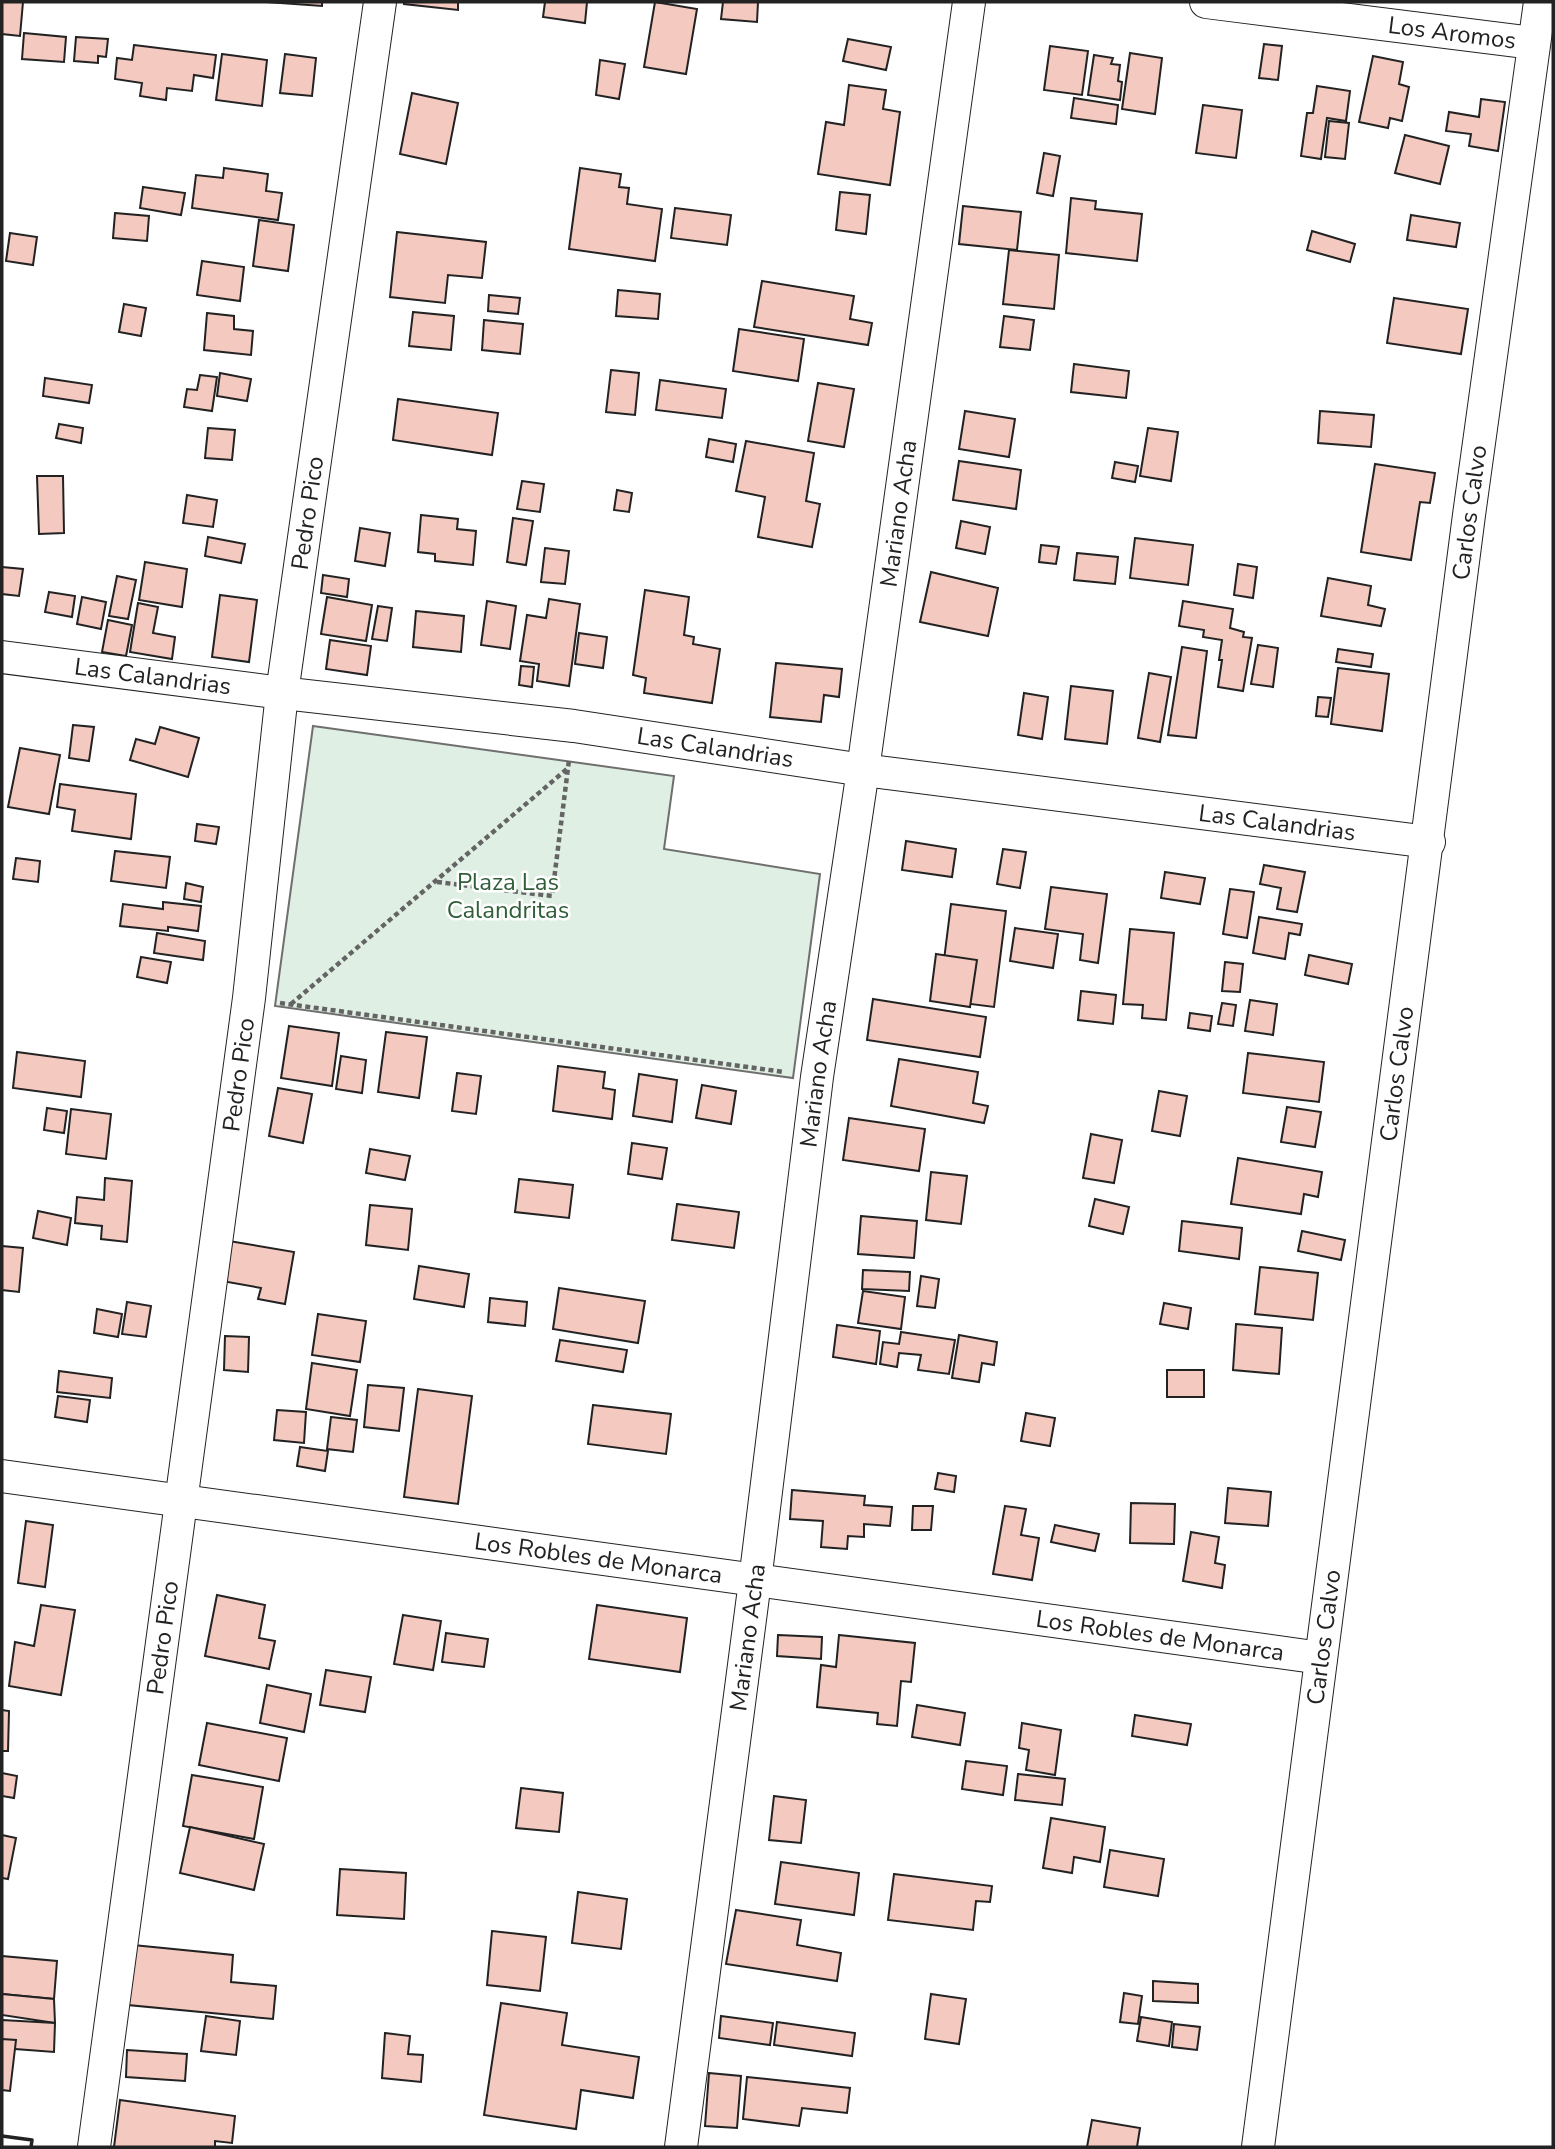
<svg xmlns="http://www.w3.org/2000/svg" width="1555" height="2149" font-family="'Nunito Sans',sans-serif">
<rect width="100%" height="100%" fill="#fff"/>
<path fill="#e0efe3" stroke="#6f6f6f" stroke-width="2" d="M313,726l361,50 -10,73 156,25 -27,204 -518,-72z"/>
<g fill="#f3c9c0" stroke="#222" stroke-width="2">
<path d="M2,2h21l-3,34 -18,-2z"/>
<path d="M266,2h56v4z"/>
<path d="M404,2h54v8l-54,-6z"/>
<path d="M545,2h42l-2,21 -42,-6z"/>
<path d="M655,2l42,7 -11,65 -42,-7z"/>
<path d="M723,2h35l-1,20 -36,-3z"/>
<path d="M24,33l42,4 -2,25 -42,-3z"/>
<path d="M76,37l32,2 -2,18 -8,-1v7l-24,-2z"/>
<path d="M848,39l43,8 -5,23 -43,-9z"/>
<path d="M1264,44l18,2 -4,34 -19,-2z"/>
<path d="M134,45l82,10 -3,23 -19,-3 -2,16 -25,-3 -1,12 -26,-4 2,-13 -27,-4 2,-21 15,2z"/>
<path d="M1050,46l38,5 -6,44 -38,-5z"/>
<path d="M1130,53l32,5 -7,56 -33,-5z"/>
<path d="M222,54l45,6 -5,46 -46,-6z"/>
<path d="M285,54l31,4 -4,38 -32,-3z"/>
<path d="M1094,55l19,3 -2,6 9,1 -2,16 4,1 -2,18 -32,-5z"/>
<path d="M1373,56l30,6 -4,22 10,3 -7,34 -12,-3 -2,10 -29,-6z"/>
<path d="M600,60l25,4 -6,35 -23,-4z"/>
<path d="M849,85l37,5 -3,19 17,3 -10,73 -72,-11 8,-52 18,3z"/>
<path d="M1317,86l33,5 -4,30 -19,-3 -6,41 -20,-3 6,-43h6z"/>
<path d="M412,93l46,10 -12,61 -46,-10z"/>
<path d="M1074,98l44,7 -2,19 -45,-6z"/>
<path d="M1481,99l24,3 -7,49 -29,-5 2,-12 -25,-3 3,-19 30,5z"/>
<path d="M1203,105l39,5 -6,48 -40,-5z"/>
<path d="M1329,121l20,2 -4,36 -20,-2z"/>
<path d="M1405,135l44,11 -9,38 -45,-11z"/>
<path d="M1044,153l16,3 -7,40 -16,-3z"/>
<path d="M224,168l44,6 -2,17 16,2 -4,27 -86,-12 4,-33 27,3z"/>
<path d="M580,168l41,6 -2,13 10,1 -2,16 35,5 -7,52 -86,-12z"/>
<path d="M143,187l42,6 -4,22 -41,-7z"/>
<path d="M840,192l30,3 -4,39 -30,-4z"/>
<path d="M1071,198l25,3 -1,8 47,5 -5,47 -71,-8z"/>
<path d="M963,206l58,6 -4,38 -58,-6z"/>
<path d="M675,208l56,7 -4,30 -56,-7z"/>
<path d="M115,213l34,3 -2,25 -34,-3z"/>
<path d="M1411,215l49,8 -4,24 -49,-7z"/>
<path d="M259,220l35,5 -6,46 -35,-5z"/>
<path d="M1312,231l43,13 -5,18 -43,-12z"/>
<path d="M397,232l89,10 -4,36 -34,-3 -3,28 -55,-6z"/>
<path d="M10,233l27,4 -4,28 -27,-4z"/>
<path d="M1009,250l50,5 -5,54 -51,-5z"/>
<path d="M202,261l42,6 -4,34 -43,-6z"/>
<path d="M762,281l92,15 -4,23 22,4 -4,22 -114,-18z"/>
<path d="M618,290l42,4 -2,25 -42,-3z"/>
<path d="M489,295l31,3 -2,16 -30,-3z"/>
<path d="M1394,298l74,11 -7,45 -74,-11z"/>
<path d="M124,304l22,4 -5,28 -22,-4z"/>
<path d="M413,312l41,4 -3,34 -42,-4z"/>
<path d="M207,313l27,3v13l19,2 -2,24 -47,-5z"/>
<path d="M1004,316l30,4 -4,30 -30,-3z"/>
<path d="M484,320l39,4 -3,30 -38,-4z"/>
<path d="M739,329l65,10 -6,42 -65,-10z"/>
<path d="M1074,364l55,7 -3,27 -55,-6z"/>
<path d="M611,370l28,3 -4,42 -29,-3z"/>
<path d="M220,373l31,6 -4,22 -30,-5z"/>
<path d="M200,375l17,2 -5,34 -28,-4 3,-18 10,1z"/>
<path d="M45,378l47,7 -3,18 -46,-7z"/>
<path d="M660,380l66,9 -4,29 -66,-8z"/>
<path d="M818,383l36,6 -10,58 -36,-6z"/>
<path d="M398,399l100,14 -6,42 -99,-15z"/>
<path d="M965,411l50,8 -6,38 -50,-8z"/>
<path d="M1320,411l54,4 -3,32 -53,-4z"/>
<path d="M59,424l24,4 -2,15 -25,-5z"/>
<path d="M208,428l27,2 -3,30 -27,-2z"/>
<path d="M1148,428l30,4 -7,49 -31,-5z"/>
<path d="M709,439l27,5 -3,18 -27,-5z"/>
<path d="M746,441l68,12 -8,48 14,3 -8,43 -54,-10 7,-40 -29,-6z"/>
<path d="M959,461l62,9 -5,39 -63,-9z"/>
<path d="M1115,462l23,4 -3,16 -23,-4z"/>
<path d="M1375,464l60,9 -5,30 -10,-1 -9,58 -50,-8z"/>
<path d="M37,476h26l1,57 -25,1z"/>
<path d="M522,481l22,3 -4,28 -23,-3z"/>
<path d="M617,490l15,3 -3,19 -15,-2z"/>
<path d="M187,495l30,5 -4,27 -30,-4z"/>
<path d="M421,515l37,4 -1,10 19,2 -3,34 -38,-4v-7l-17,-2z"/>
<path d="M513,518l20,3 -7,44 -19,-3z"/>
<path d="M961,521l29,6 -5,27 -29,-6z"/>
<path d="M360,528l30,5 -5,33 -30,-5z"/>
<path d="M208,537l37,7 -4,19 -36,-7z"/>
<path d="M1135,538l58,7 -5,40 -58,-7z"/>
<path d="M1041,545l18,2 -3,17 -17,-2z"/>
<path d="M545,548l24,3 -4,33 -24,-2z"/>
<path d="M1077,553l41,4 -3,27 -41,-4z"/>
<path d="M145,562l42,7 -5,38 -43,-7z"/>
<path d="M1238,564l19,3 -4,31 -19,-3z"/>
<path d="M2,567l21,2 -4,27 -17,-2z"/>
<path d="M931,572l67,16 -10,48 -68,-14z"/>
<path d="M323,575l26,4 -2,18 -26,-4z"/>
<path d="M117,576l19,4 -8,39 -19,-3z"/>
<path d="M1328,578l43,8 -3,19 17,4 -4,17 -60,-10z"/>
<path d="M645,590l44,7 -5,38 10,2 -1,7 27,5 -8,54 -68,-10 2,-15 -13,-3z"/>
<path d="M49,592l26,4 -3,21 -27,-5z"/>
<path d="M220,595l37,5 -8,62 -37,-5z"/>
<path d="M82,597l24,5 -5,27 -24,-5z"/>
<path d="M327,597l45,8 -6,36 -45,-7z"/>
<path d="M549,599l31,5 -11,82 -32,-5 2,-17 -19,-3 7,-46 19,3z"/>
<path d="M487,601l29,5 -6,43 -29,-4z"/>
<path d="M1183,601l50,8 -3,19 14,4 -1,5 9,1 -9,53 -25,-4 4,-27h-3l3,-20 -19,-3 1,-7 -25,-4z"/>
<path d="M138,603l20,4 -5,26 22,4 -3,22 -42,-7z"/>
<path d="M378,606l14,2 -5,33 -15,-2z"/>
<path d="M416,611l48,5 -3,36 -48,-5z"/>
<path d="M108,620l24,5 -6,31 -24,-4z"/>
<path d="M579,633l28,4 -4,31 -28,-4z"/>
<path d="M330,640l41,6 -4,29 -41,-6z"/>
<path d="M1258,645l20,3 -5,39 -22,-3z"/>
<path d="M1182,647l25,4 -11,87 -28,-3z"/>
<path d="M1338,649l35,5 -2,13 -35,-5z"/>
<path d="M776,663l66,6 -3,28 -15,-2 -3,27 -51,-5z"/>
<path d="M521,666l13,1 -2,20 -13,-2z"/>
<path d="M1338,668l51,6 -7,57 -51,-7z"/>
<path d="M1149,673l22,4 -11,65 -22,-4z"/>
<path d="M1071,686l42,5 -6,53 -42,-5z"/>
<path d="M1024,693l24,4 -6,42 -24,-4z"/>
<path d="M1318,697l13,1 -3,19 -12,-1z"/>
<path d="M73,725l21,2 -5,34 -20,-3z"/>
<path d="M160,727l39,11 -11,39 -58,-17 6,-21 19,5z"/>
<path d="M20,748l40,7 -11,59 -41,-7z"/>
<path d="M60,784l76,10 -5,45 -59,-8 3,-21 -18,-3z"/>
<path d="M197,824l22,3 -3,17 -21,-3z"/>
<path d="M906,841l50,8 -4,28 -50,-7z"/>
<path d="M1003,849l23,3 -6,36 -23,-4z"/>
<path d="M115,851l55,6 -4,31 -55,-7z"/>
<path d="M16,858l24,3 -2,21 -25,-3z"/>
<path d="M1264,865l41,7 -8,40 -20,-3 4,-21 -21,-4z"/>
<path d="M1165,872l40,6 -5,26 -39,-6z"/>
<path d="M186,883l17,4 -2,15 -17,-3z"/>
<path d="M1051,887l56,7 -9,69 -18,-3 3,-26 -38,-5z"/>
<path d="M1230,889l24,3 -7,46 -24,-4z"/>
<path d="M163,902l38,4 -3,25 -30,-4v4l-48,-5 3,-22 40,5z"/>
<path d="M951,904l55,7 -12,96 -55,-7z"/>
<path d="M1259,917l43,7 -2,11 -11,-2 -4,26 -32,-6z"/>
<path d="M1015,928l43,6 -5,34 -43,-7z"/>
<path d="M1130,929l44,4 -8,87 -24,-2 1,-13 -20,-1z"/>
<path d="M157,933l48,8 -2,19 -49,-7z"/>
<path d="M936,954l41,6 -7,47 -40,-6z"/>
<path d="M1309,955l43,9 -4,20 -43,-9z"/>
<path d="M141,957l30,5 -4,21 -30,-6z"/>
<path d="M1225,962l18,2 -3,28 -18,-1z"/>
<path d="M1081,991l35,4 -3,29 -35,-4z"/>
<path d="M873,999l113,18 -6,40 -113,-17z"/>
<path d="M1250,1000l27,4 -4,31 -28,-4z"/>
<path d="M1222,1003l14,2 -3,21 -15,-2z"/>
<path d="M1190,1013l22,3 -2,15 -22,-3z"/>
<path d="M289,1026l50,7 -7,53 -51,-8z"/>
<path d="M386,1032l41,5 -8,61 -41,-6z"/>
<path d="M17,1052l68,9 -4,36 -68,-9z"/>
<path d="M1248,1053l76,9 -5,40 -76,-9z"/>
<path d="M341,1056l25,4 -4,33 -26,-4z"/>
<path d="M899,1059l79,13 -5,31 15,3 -4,17 -93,-17z"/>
<path d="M558,1066l47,6 -2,16 12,2 -3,29 -59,-8z"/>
<path d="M457,1073l24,3 -5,38 -24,-3z"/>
<path d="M639,1074l38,6 -5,42 -39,-6z"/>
<path d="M702,1085l34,6 -5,33 -35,-6z"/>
<path d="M278,1088l34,6 -9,49 -34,-7z"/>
<path d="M1159,1091l28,5 -7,40 -28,-5z"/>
<path d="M1287,1107l34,5 -6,35 -34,-5z"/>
<path d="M47,1108l20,3 -3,22 -20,-3z"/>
<path d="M71,1109l40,5 -5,45 -40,-5z"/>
<path d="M849,1118l76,11 -6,42 -76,-11z"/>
<path d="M1091,1134l31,6 -8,43 -31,-5z"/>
<path d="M632,1143l35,5 -5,31 -34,-5z"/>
<path d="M370,1149l40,7 -5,24 -39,-7z"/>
<path d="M1238,1158l84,14 -4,25 -14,-3 -3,20 -70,-10z"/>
<path d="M931,1172l36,4 -6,48 -35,-4z"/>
<path d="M105,1178l27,3 -5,61 -26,-3 1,-13 -27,-3 2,-26 27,3z"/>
<path d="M519,1179l54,6 -4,33 -54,-6z"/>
<path d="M1095,1199l34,8 -6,27 -34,-8z"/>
<path d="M677,1204l62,8 -5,36 -62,-8z"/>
<path d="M370,1205l42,4 -4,41 -42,-5z"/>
<path d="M38,1211l33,7 -4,27 -34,-7z"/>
<path d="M861,1216l56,5 -3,37 -56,-4z"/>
<path d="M1182,1221l60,7 -3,31 -60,-8z"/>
<path d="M1302,1231l43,9 -4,20 -43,-9z"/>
<path d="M229,1241l65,11 -9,52 -27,-5 3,-11 -39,-7z"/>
<path d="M2,1246l21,2 -4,44 -17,-2z"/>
<path d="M419,1266l50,8 -5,33 -50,-8z"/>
<path d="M1260,1267l58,6 -5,47 -58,-6z"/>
<path d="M863,1270l47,2 -1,19 -47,-2z"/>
<path d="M921,1276l18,3 -4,29 -18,-2z"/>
<path d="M559,1288l86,13 -7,42 -85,-14z"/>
<path d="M863,1291l42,6 -4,32 -43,-6z"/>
<path d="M490,1298l37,4 -2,24 -37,-4z"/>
<path d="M127,1302l24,4 -5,31 -24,-3z"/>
<path d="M1164,1303l27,5 -3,21 -28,-5z"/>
<path d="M97,1309l25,5 -4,23 -24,-4z"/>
<path d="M318,1314l48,7 -6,41 -48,-7z"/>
<path d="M1236,1324l46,4 -3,46 -46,-4z"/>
<path d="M837,1325l43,6 -4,33 -43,-7z"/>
<path d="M901,1332l54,8 -6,34 -31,-4 3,-15 -22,-2 -2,14 -17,-3 3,-22 16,2z"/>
<path d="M959,1335l38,7 -3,23 -12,-2 -3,19 -27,-4z"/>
<path d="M225,1336l24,1 -1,35 -24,-2z"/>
<path d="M560,1340l67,10 -4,22 -67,-11z"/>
<path d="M312,1363l45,7 -7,46 -44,-7z"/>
<rect x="1167" y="1370" width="37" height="27"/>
<path d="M59,1371l53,7 -2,20 -53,-6z"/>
<path d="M368,1385l36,3 -5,43 -35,-4z"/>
<path d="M418,1389l54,7 -14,108 -54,-7z"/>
<path d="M58,1396l32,4 -3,22 -32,-5z"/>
<path d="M593,1405l78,9 -5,40 -78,-10z"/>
<path d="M277,1410l29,2 -2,31 -30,-3z"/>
<path d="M1026,1413l29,5 -5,28 -29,-5z"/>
<path d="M331,1417l26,3 -4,32 -26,-3z"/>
<path d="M300,1447l28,4 -3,20 -28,-5z"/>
<path d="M938,1473l18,3 -2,16 -19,-3z"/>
<path d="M1228,1488l43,4 -3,34 -43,-3z"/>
<path d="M792,1490l73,6 -1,9 28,2 -2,19 -26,-2v13l-16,-1 -1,13 -26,-2 2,-26 -33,-2z"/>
<path d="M1131,1503l44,1 -1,40 -44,-1z"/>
<path d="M913,1506h20l-2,24h-19z"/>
<path d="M1005,1506l21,3 -5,26 18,3 -7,42 -39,-6z"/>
<path d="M26,1521l27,4 -8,62 -27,-4z"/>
<path d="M1055,1525l44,9 -4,17 -44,-9z"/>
<path d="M1191,1532l28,5 -4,26 10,2 -3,23 -39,-7z"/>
<path d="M217,1595l48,10 -6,33 16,3 -6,28 -64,-13z"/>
<path d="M41,1605l34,5 -14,85 -52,-9 6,-44 19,4z"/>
<path d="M597,1605l90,13 -7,54 -91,-13z"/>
<path d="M403,1615l38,6 -8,49 -39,-6z"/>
<path d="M446,1633l42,6 -4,28 -42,-5z"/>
<path d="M778,1635l44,2 -1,22 -44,-3z"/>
<path d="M839,1635l76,8 -4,39 -10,-1 -4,45 -20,-2 1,-11 -61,-6 4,-42 15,2z"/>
<path d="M326,1670l45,7 -6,35 -45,-7z"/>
<path d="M267,1685l44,9 -7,38 -44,-9z"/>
<path d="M917,1705l48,8 -5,32 -48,-8z"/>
<path d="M2,1710l7,1 -1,40h-6z"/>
<path d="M1135,1715l56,9 -4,21 -55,-9z"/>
<path d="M207,1723l80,15 -8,43 -80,-16z"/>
<path d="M1022,1723l39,7 -6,45 -29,-5 3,-20 -10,-2z"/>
<path d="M966,1761l41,5 -4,29 -41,-6z"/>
<path d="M2,1773l15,3 -3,22 -12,-2z"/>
<path d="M1018,1774l47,5 -3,26 -47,-5z"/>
<path d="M192,1775l71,12 -9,52 -71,-13z"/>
<path d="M521,1788l42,5 -4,39 -43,-4z"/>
<path d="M774,1796l32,4 -5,43 -32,-3z"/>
<path d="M1051,1818l54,9 -5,35 -26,-5 -2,16 -29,-5z"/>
<path d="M190,1827l74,17 -10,46 -74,-17z"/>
<path d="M2,1835l14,3 -8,41 -6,-1z"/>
<path d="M1110,1850l54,9 -6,37 -54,-9z"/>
<path d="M781,1862l78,11 -5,42 -79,-11z"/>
<path d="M340,1869l66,4 -2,46 -67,-4z"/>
<path d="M894,1874l98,12 -2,16 -14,-1 -3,29 -85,-10z"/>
<path d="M578,1892l49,7 -6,50 -49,-6z"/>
<path d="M736,1910l65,10 -4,25 44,8 -4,28 -111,-17z"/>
<path d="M492,1931l54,6 -6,54 -53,-6z"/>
<path d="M133,1945l100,10 -2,27 45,4 -3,33 -145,-14z"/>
<path d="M2,1956l55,5 -3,38 -52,-5z"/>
<path d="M1153,1981l45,3v19l-45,-2z"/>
<path d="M1124,1993l18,3 -4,28 -18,-2z"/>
<path d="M2,1994l52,5 1,24 -53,-8z"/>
<path d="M931,1994l35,5 -7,45 -34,-5z"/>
<path d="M501,2003l66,10 -5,32 77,12 -6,41 -52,-8 -5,39 -92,-14z"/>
<path d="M206,2016l34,5 -4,34 -35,-4z"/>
<path d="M721,2016l52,7 -3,22 -51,-7z"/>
<path d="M1141,2017l31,5 -3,24 -32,-5z"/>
<path d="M2,2020l53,3 -1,29 -52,-4z"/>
<path d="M777,2022l78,11 -3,23 -78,-11z"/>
<path d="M1174,2024l26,3 -3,23 -25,-3z"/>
<path d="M385,2033l25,3 -2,18 15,1 -2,27 -39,-4z"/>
<path d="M2,2039l14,1 -6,51 -8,-1z"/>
<path d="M127,2050l60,4 -2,27 -59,-4z"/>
<path d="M709,2073l32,3 -4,52 -32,-2z"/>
<path d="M747,2077l103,11 -3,25 -45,-5 -3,18 -56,-7z"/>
<path d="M120,2100l115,16 -3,27 -17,-2v6h-101z"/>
<path d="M1092,2120l48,8 -3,19h-50z"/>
</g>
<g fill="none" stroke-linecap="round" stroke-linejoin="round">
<g stroke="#222" stroke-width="34">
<g id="minor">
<path id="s1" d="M1206,2l327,41"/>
<path id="s2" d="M2,657l280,36 292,33 289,44 566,72"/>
<path id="s3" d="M2,1476l1319,182"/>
<path id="s4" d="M94,2147l155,-1149 33,-305 98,-691"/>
<path id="s5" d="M681,2147l74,-566 62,-504 46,-307 106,-768"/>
<path id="s6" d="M1258,2147l211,-1632 71,-513"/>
</g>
</g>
<g stroke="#646464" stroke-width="4.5" stroke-dasharray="5 3.5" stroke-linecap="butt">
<path d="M437,882l115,14 17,-136"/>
<path d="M280,1003l504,69"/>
<path d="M291,1004l276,-235"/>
</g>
<use href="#minor" stroke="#fff" stroke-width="32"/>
<path stroke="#222" stroke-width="3.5" d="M2,2136l30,4 -1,7"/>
</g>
<g text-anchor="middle" stroke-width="5" stroke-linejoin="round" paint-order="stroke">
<g font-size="24" fill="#222" stroke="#fff">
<text dy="8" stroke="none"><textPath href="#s1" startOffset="248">Los Aromos</textPath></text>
<text dy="8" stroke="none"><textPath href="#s4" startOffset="1648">Pedro Pico</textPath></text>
<text dy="8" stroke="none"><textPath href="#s5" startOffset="1648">Mariano Acha</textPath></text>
<text dy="8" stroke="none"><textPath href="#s6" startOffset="1648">Carlos Calvo</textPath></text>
<text dy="8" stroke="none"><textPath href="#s2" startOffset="152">Las Calandrias</textPath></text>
<text dy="8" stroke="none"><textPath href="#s2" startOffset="719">Las Calandrias</textPath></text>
<text dy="8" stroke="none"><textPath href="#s2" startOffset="1286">Las Calandrias</textPath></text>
<text dy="8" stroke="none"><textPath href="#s5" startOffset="1082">Mariano Acha</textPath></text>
<text dy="8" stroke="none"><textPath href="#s6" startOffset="1082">Carlos Calvo</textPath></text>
<text dy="8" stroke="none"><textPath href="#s4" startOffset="1082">Pedro Pico</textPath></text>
<text dy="8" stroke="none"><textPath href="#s3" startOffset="602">Los Robles de Monarca</textPath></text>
<text dy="8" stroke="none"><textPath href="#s5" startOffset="514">Mariano Acha</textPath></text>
<text dy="8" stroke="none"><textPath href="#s3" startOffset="1169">Los Robles de Monarca</textPath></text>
<text dy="8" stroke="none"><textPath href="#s6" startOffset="514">Carlos Calvo</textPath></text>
<text dy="8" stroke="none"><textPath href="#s4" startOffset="514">Pedro Pico</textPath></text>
</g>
<g font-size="24" fill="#2f5e38" stroke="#fff">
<text x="508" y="890">Plaza Las<tspan x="508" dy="28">Calandritas</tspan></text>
</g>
</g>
<rect width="1555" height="2149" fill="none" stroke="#222222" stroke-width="7"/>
</svg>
